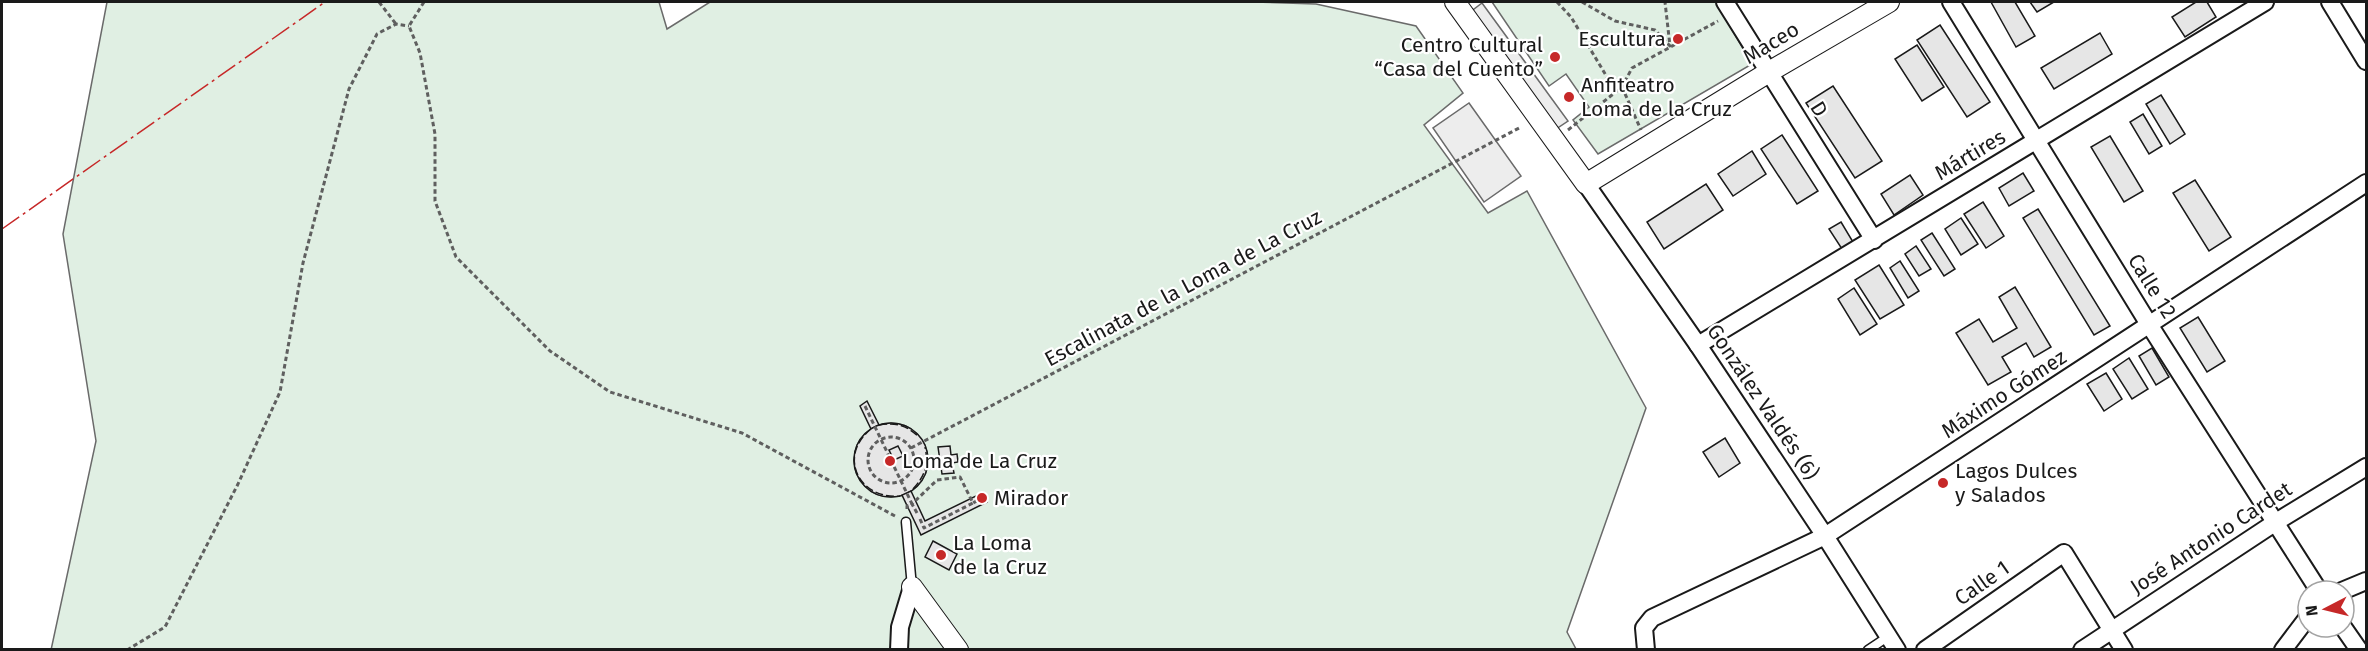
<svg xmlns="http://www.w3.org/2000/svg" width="2368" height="651" font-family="'Fira Sans',sans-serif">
<rect width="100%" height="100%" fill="#fff"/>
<g fill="#e0efe3" stroke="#6a6a6a" stroke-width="1.5">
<path d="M107,2h552l8,27 43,-27h543l63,2 100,22 47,67 -39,32 64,88 39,-22 119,217 -79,224 9,17 -1525,1 45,-209 -33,-207z"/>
<path d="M1492,2h224l36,62 -154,90 -25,-34 16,-13 -23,-33 -17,12z"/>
</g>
<g fill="#ededed" stroke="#6a6a6a" stroke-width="1.5">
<path d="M1482,3l86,118 -18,12 -85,-117z"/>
<path d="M1469,103l52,73 -37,26 -51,-74z"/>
<circle cx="891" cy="460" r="37"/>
</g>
<g fill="#e6e6e6" stroke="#1a1a1a" stroke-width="1.5">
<path d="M1991,2h24l20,34 -19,11z"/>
<path d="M2030,2h24l-17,10z"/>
<path d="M2196,2h11l9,15 -31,20 -13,-20z"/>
<path d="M1940,25l50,77 -23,15 -50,-77z"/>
<path d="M2100,33l12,21 -58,35 -13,-21z"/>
<path d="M1917,45l27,42 -22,14 -27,-42z"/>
<path d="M1833,86l49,75 -27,17 -49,-75z"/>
<path d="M2161,95l24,39 -15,10 -24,-40z"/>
<path d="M2143,114l19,32 -13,8 -19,-32z"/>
<path d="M1782,135l36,56 -21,13 -36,-55z"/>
<path d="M2110,136l33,55 -19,11 -33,-55z"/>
<path d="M1752,151l14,23 -33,22 -15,-22z"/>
<path d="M2023,173l11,18 -25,15 -10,-18z"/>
<path d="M1910,175l13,20 -29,20 -13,-21z"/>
<path d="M2195,180l36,57 -22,14 -36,-58z"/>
<path d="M1706,184l17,26 -59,39 -17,-27z"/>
<path d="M1983,202l21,34 -18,12 -22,-34z"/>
<path d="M2038,209l72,117 -16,9 -71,-117z"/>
<path d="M1961,218l17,26 -17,11 -16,-26z"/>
<path d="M1841,222l12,20 -11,7 -13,-20z"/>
<path d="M1932,233l23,36 -11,7 -23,-36z"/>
<path d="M1916,246l15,23 -12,7 -14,-22z"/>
<path d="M1900,261l19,30 -11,7 -18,-30z"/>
<path d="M1879,265l25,40 -24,14 -25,-39z"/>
<path d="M2015,287l36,60 -17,10 -8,-14 -24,14 9,15 -23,13 -32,-52 23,-14 14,23 24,-14 -18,-31z"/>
<path d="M1854,288l23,36 -17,11 -22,-36z"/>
<path d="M2198,317l27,44 -18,11 -27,-44z"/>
<path d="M2152,348l17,29 -13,8 -17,-29z"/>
<path d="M2129,358l19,31 -16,10 -19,-30z"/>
<path d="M2106,373l16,26 -18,12 -17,-27z"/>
<path d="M867,401l12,24 -8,4 -11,-23z"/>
<circle cx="891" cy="460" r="37"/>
<path d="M1725,438l15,25 -21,14 -16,-25z"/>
<path d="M898,446l5,10 -9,4 -5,-10z"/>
<path d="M950,446l1,9 6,-1 1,8 -6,1 2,10 -12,1 -4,-27z"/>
<path d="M911,491l14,30 57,-28 3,1 2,8 -66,33 -19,-40z"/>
<path d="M933,541l24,13 -8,16 -24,-13z"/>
</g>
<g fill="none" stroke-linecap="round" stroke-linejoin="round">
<g stroke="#1a1a1a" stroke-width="11">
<g id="service">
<path d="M906,522l6,65"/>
<path d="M1868,650l21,-14"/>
</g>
</g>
<g stroke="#1a1a1a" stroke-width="20">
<g id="minor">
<path d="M1725,2l149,238"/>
<path d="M1951,2l199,324 169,265"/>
<path d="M2330,2l36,59"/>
<path d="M1586,184l112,161 127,191 72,114"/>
<path d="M1698,345l567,-343"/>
<path d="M2342,591l24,-10"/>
<path d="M2343,627l16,23"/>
<path d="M899,650l1,-23 12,-40"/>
<path d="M1646,650l-2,-22 8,-10 173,-82 541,-353"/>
<path d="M1925,650l139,-97 60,97"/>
<path d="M2082,650l194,-128 90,-55"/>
<path d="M2283,650l25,-33"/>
</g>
</g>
<g stroke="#1a1a1a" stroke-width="22">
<g id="tertiary">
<path d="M1455,2l131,182 183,-112 120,-70"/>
<path d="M912,587l46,63"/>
</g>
</g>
<g stroke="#5f5f5f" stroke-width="3" stroke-dasharray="4.5 3" stroke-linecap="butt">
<path d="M379,2l17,22"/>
<path d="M424,2l-15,24 11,27 15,81v67l21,56 94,94 60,41 132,41 153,83"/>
<path d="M1557,2l14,15 45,75"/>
<path d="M1582,2l33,19 40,9 15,16 -5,-44"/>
<path d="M1622,87l19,43"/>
<path d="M1568,130l54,-43 10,-19 86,-47"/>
<path d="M865,406l47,98 -5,2v5"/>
<circle cx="891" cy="460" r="23"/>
<path d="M911,448l610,-321"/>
<path d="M917,513l-5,-9 25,-24 23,-3 13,26 9,-5"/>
<path d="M920,519l4,9 49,-25"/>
<path d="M127,650l38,-23 73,-143 42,-92 23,-129 46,-174 28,-55 19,-10 13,2"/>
</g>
<use href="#service" stroke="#fff" stroke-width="8"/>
<use href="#minor" stroke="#fff" stroke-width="16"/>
<use href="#tertiary" stroke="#fff" stroke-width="20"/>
<g stroke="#1a1a1a" stroke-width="1.5" stroke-dasharray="8 3" stroke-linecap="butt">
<path d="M879,425c17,-3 27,0 40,12"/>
<path d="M871,429c-34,27 -12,71 29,67"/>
<path d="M913,489c12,-13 16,-25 12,-42"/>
</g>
<path stroke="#c62828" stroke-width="1.5" stroke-dasharray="21 4.5 3 4.5" stroke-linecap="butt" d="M2,229l323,-227"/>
</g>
<g fill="#c62828" stroke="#fff" stroke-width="2">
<circle cx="1678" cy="39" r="6"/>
<circle cx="1555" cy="57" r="6"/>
<circle cx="1569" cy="97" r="6"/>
<circle cx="890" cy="461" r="6"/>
<circle cx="1943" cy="483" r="6"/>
<circle cx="982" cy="498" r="6"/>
<circle cx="941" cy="555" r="6"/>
</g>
<g text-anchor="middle" stroke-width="4.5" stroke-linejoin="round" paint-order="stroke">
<g font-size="21" fill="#1a1a1a" stroke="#fff" text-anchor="start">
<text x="1666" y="46" text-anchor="end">Escultura</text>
<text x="1543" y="52" text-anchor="end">Centro Cultural<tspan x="1543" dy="24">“Casa del Cuento”</tspan></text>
<text x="1581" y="92">Anfiteatro<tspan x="1581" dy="24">Loma de la Cruz</tspan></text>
<text x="902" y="468">Loma de La Cruz</text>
<text x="1955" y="478">Lagos Dulces<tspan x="1955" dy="24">y Salados</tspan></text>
<text x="994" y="505">Mirador</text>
<text x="953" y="550">La Loma<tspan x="953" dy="24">de la Cruz</tspan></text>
</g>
<g font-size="21" fill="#1a1a1a" stroke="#fff">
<text transform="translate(1771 43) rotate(-31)" y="7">Maceo</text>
<text transform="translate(1819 109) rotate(58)" y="7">D</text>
<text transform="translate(1970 155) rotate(-31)" y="7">Mártires</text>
<text transform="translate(2152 286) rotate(58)" y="7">Calle 12</text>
<text transform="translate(1183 288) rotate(-28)" y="7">Escalinata de la Loma de La Cruz</text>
<text transform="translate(2004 394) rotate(-33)" y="7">Máximo Gómez</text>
<text transform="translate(1763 402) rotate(56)" y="7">González Valdés (6)</text>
<text transform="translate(2211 538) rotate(-33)" y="7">José Antonio Cardet</text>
<text transform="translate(1982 583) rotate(-35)" y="7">Calle 1</text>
</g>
</g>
<rect width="2368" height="651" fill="none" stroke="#1a1a1a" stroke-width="6"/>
<g transform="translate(2326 609) rotate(263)"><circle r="28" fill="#ffffff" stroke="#a3a3a3" stroke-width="1.5"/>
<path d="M0-4.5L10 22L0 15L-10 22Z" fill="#c62828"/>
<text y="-9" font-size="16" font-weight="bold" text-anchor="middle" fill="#1a1a1a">N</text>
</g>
</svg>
